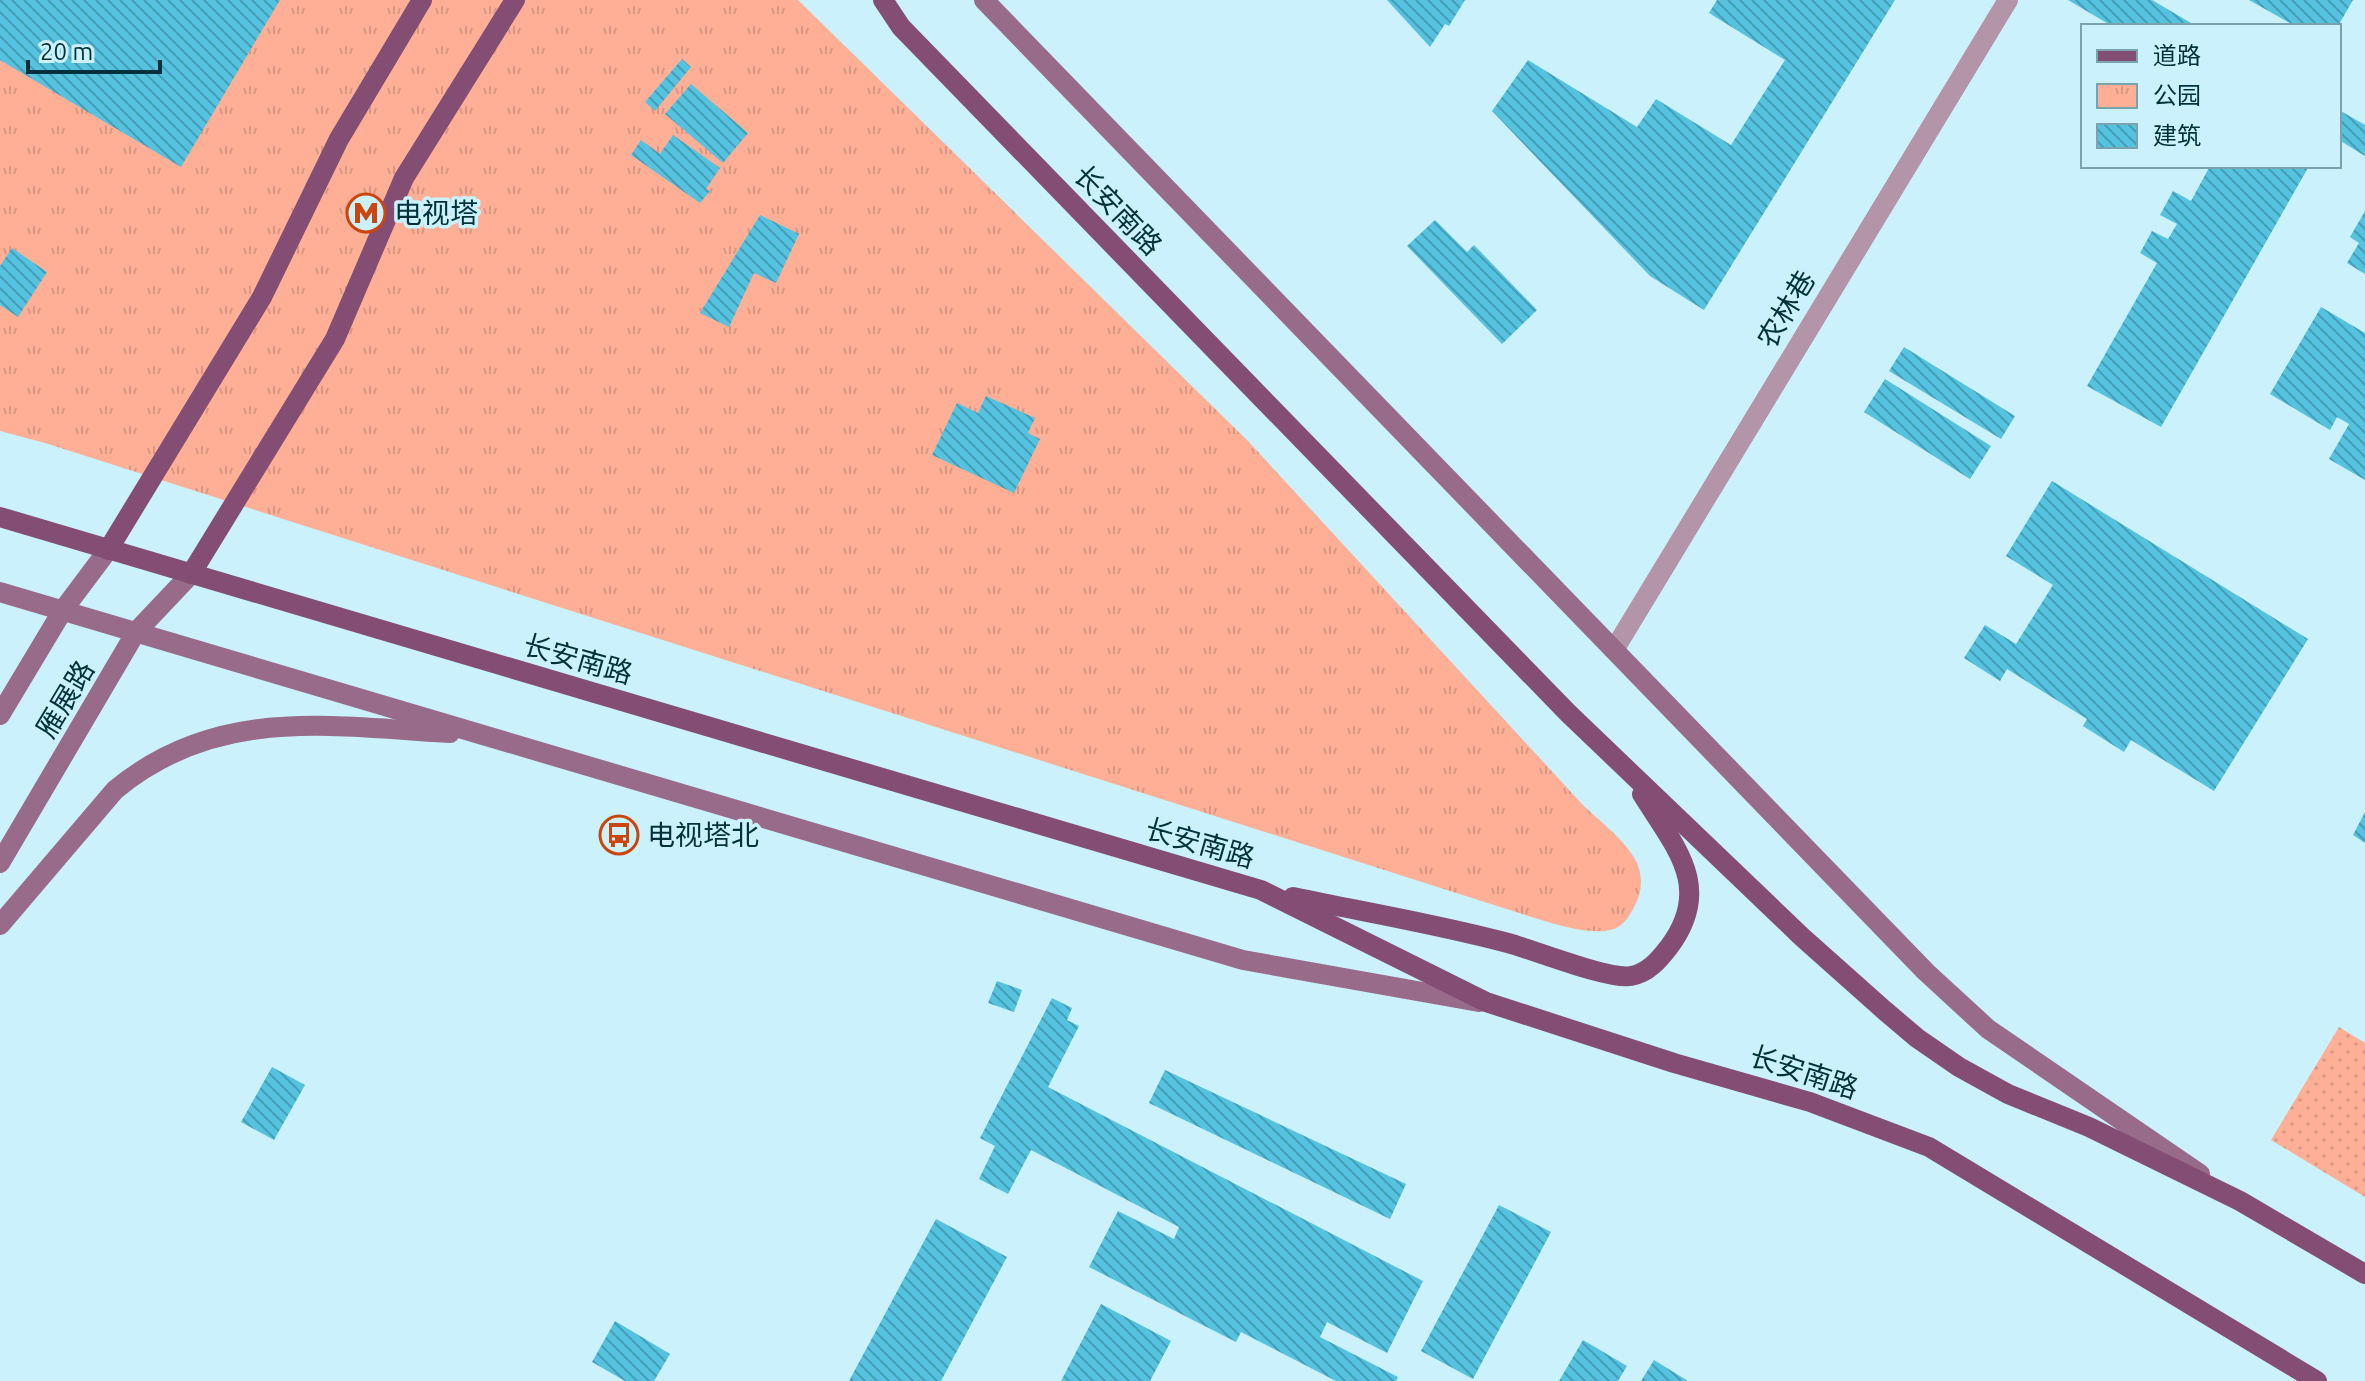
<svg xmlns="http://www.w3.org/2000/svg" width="2365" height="1381" font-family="Ubuntu,'Noto Sans SC',sans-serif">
<defs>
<pattern id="grass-dots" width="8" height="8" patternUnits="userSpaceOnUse" patternTransform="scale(2)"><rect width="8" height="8" fill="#feaf96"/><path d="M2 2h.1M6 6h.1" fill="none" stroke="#d89782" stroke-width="1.8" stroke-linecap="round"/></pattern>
<pattern id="park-tufts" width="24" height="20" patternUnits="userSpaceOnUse" patternTransform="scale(2)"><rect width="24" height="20" fill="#feaf96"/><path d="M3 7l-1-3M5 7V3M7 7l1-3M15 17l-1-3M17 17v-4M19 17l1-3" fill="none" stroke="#d89782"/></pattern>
<pattern id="building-back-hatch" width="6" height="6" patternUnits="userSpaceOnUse" patternTransform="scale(2)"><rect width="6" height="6" fill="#55c2e0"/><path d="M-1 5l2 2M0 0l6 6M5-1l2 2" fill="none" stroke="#449eb7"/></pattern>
</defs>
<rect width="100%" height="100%" fill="#caf1fc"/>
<path fill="url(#grass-dots)" d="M2339,1027l26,16v154l-94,-57z"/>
<path fill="url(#park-tufts)" d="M0,0h798l450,441 334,363c17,17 44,36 55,59 6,14 5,29 -2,42 -3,7 -8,15 -14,20 -21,17 -79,-5 -102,-12l-1474,-470 -45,-12z"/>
<g fill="url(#building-back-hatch)">
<path d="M0,0h280l-99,167 -181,-107z"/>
<path d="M1387,0h78l-16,26 -4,-2 -15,23z"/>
<path d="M1717,0h178l-191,310 -54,-34 -158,-165 36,-51 109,67 19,-28 75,46 54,-85 -76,-47z"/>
<path d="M2068,0h84l44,26h-84z"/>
<path d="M2249,0h104l-15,26h-43z"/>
<path d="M682,59l9,8 -36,44 -10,-9z"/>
<path d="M691,84l57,49 -25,30 -58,-49z"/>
<path d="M2339,110l26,15v31l-26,-16z"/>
<path d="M673,135l47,33 -14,21 4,2 -10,12 -69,-48 10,-15 19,14z"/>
<path d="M2210,166h99l-148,261 -74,-41 70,-123 -17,-10 12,-22 16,8 9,-15 -17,-9 13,-24 18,10z"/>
<path d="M2365,211v63l-18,-11 12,-20 -9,-6z"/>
<path d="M760,215l39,19 -23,49 -22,-10 -25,54 -29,-14z"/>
<path d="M1435,220l32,32 7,-7 63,65 -35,34 -95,-98z"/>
<path d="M12,248l35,24 -29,45 -18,-12v-39z"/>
<path d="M2321,307l44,26v147l-36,-21 20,-35 -12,-7 -7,13 -60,-36z"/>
<path d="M1904,347l111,69 -14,23 -112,-68z"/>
<path d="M1885,379l106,67 -21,33 -106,-67z"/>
<path d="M986,396l49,22 -7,15 12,6 -26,54 -82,-38 25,-52 21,10z"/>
<path d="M2052,481l256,158 -94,152 -83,-51 -7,12 -41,-26 4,-7 -80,-50 -7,12 -36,-23 21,-33 31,19 37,-59 -47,-29z"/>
<path d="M2365,812v31l-12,-8z"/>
<path d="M997,981l25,9 -8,22 -26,-9z"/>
<path d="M1052,998l20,10 -5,12 12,6 -31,61 375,194 -36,72 -60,-31 -7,15 78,40 -2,4h-60l-95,-49 -5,10 -147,-75 29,-56 56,28 5,-12 -148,-77 -23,44 -29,-15 16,-33 -15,-8z"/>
<path d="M272,1067l33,18 -31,55 -33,-18z"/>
<path d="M1165,1070l241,114 -16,35 -241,-116z"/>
<path d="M1499,1205l52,27 -78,147 -52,-28z"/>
<path d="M936,1219l71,38 -66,124h-92z"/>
<path d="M1101,1304l70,37 -21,40h-89z"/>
<path d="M615,1321l55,33 -16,27h-29l-33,-19z"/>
<path d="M1583,1340l44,26 -9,15h-59z"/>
<path d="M1654,1360l34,21h-47z"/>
</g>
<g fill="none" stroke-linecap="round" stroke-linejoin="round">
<path stroke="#b494a9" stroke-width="20" d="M1614,650l394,-650"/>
<g stroke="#996b8a" stroke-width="20">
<path d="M984,0l942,972 62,57 212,145"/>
<path d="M0,592l1243,368 236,42"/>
<path d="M0,715l63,-105 45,-60"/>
<path d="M0,863l136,-231 55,-58"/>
<path d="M0,925l115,-135c101,-84 214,-64 335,-57"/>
</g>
<g stroke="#844d74" stroke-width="20">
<path d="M883,0l18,27 667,686 234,224 82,73 33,28 42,29 49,27 81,33 151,74 125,73"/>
<path d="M0,517l1261,373 225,112 188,61 136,39 119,45 388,234"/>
<path d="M108,550l154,-253 77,-158 83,-139"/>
<path d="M191,574l144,-235 69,-161 111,-178"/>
<path d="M1293,897c71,15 144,27 215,46 26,7 101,37 123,33 17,-3 28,-16 38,-29 45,-60 6,-100 -27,-153"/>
</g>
</g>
<defs>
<g id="metro-ring" transform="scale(2)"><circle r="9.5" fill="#caf1fc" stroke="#cb450c" stroke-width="1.5"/><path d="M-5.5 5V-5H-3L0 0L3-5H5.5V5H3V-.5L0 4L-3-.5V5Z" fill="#cb450c"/></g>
<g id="bus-ring" transform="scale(2)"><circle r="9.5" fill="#caf1fc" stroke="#cb450c" stroke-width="1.5"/><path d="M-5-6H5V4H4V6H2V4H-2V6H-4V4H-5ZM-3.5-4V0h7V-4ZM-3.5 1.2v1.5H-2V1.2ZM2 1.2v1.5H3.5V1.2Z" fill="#cb450c"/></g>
</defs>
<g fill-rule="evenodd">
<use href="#metro-ring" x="366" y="213"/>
<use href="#bus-ring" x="619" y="835"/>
</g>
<g text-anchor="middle" stroke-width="7" stroke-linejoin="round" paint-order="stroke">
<g font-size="28" fill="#00313c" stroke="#caf1fc">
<text transform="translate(1118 210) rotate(46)" y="10">长安南路</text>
<text transform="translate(1786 309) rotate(-59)" y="10">农林巷</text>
<text transform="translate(578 659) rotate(16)" y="10">长安南路</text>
<text transform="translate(65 699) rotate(-59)" y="10">雁展路</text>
<text transform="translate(1200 843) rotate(16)" y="10">长安南路</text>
<text transform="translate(1804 1072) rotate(18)" y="10">长安南路</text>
</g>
<g font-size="28" fill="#00313c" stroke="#caf1fc" text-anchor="start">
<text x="394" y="223">电视塔</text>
<text x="647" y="845">电视塔北</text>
</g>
</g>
<rect x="2081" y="24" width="260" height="144" fill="#caf1fc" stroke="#79a4af" stroke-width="2"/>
<rect x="2097" y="50" width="40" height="12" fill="#844d74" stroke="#79a4af" stroke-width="2"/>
<text x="2153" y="64" font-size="24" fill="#00313c">道路</text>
<rect x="2097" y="84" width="40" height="24" fill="url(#park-tufts)" stroke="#79a4af" stroke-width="2"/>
<text x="2153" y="104" font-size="24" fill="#00313c">公园</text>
<rect x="2097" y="124" width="40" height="24" fill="url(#building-back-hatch)" stroke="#79a4af" stroke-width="2"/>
<text x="2153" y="144" font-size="24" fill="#00313c">建筑</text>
<path d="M28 60v12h132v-12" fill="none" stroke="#00313c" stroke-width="4"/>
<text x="40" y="60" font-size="24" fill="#00313c" stroke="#caf1fc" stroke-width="6" paint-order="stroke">20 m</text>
</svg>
